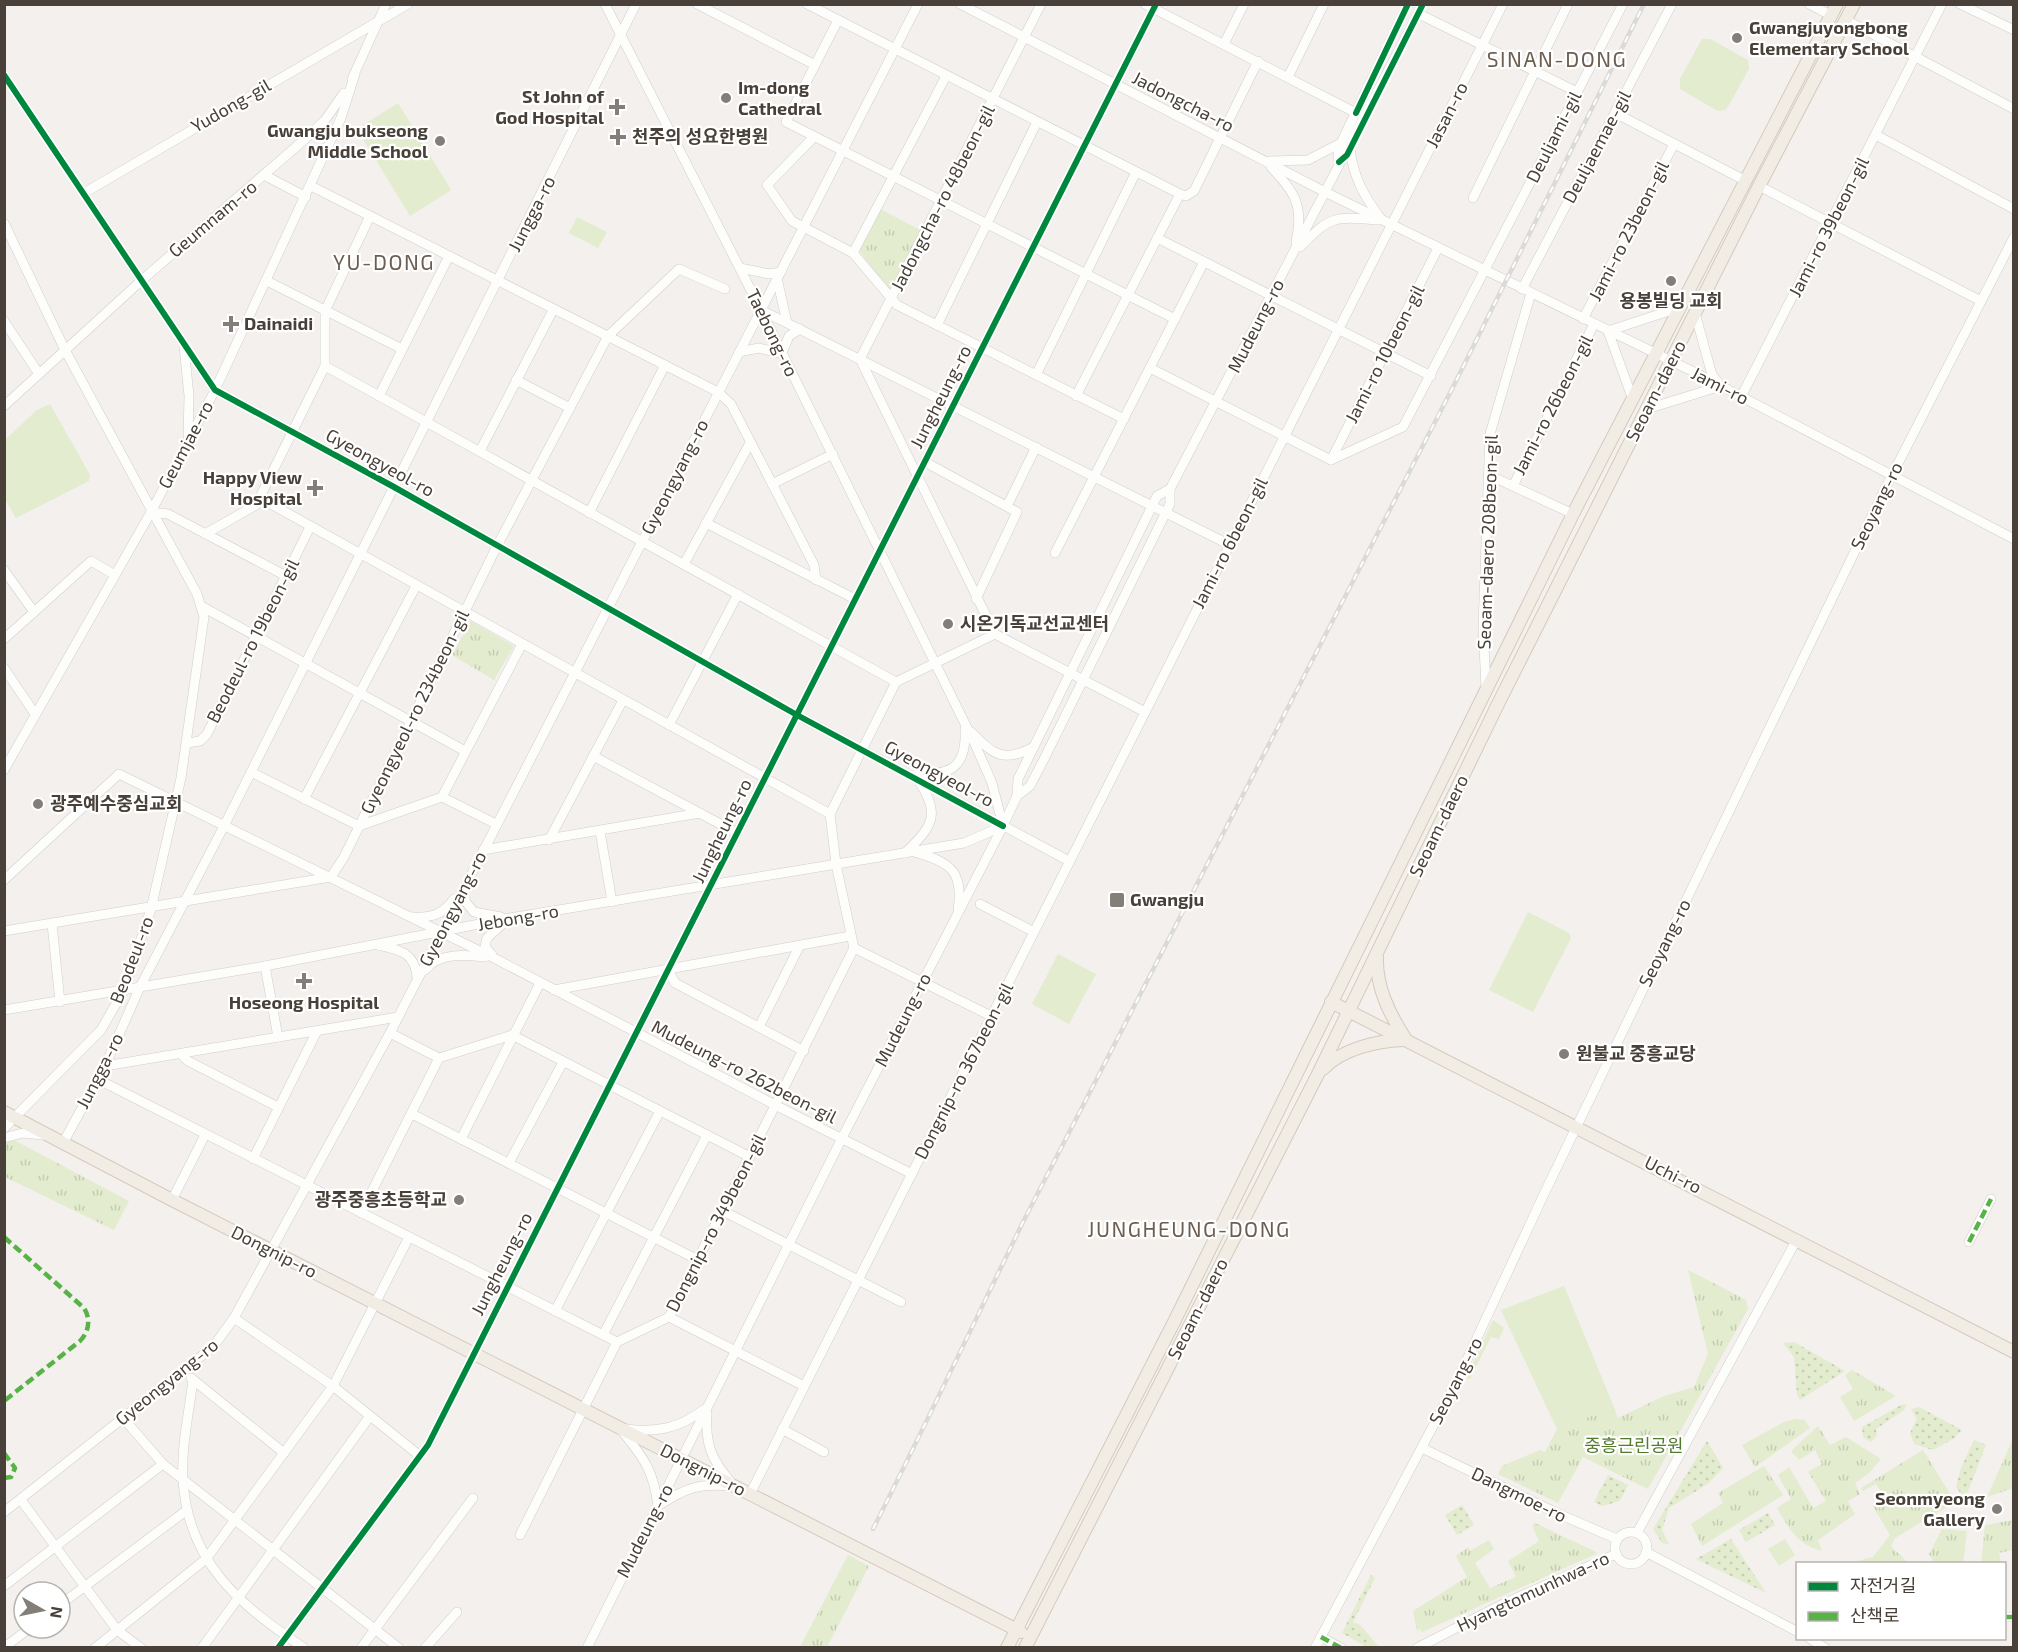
<svg xmlns="http://www.w3.org/2000/svg" width="2018" height="1652" font-family="'Exo 2','Noto Sans KR',sans-serif">
<defs>
<pattern id="park-tufts" width="24" height="20" patternUnits="userSpaceOnUse" patternTransform="scale(1.5)"><rect width="24" height="20" fill="#e3ecce"/><path d="M3 7l-1-3M5 7V3M7 7l1-3M15 17l-1-3M17 17v-4M19 17l1-3" fill="none" stroke="#c4ccb2"/></pattern>
<pattern id="garden-dots" width="8" height="8" patternUnits="userSpaceOnUse" patternTransform="scale(1.5)"><rect width="8" height="8" fill="#e3ecce"/><path d="M2 2h.1M6 6h.1" fill="none" stroke="#c4ccb2" stroke-width="1.8" stroke-linecap="round"/></pattern>
</defs>
<rect width="100%" height="100%" fill="#f3f0ed"/>
<g fill="#e3ecce">
<path d="M1702,39h8l38,21 1,9 -23,41 -8,1 -38,-22v-10z"/>
<path d="M398,103l53,87 -41,26 -53,-87z"/>
<path d="M577,217l30,15 -9,16 -29,-15z"/>
<path d="M50,404l40,71 -1,6 -73,37 -11,-19v-59l32,-30z"/>
<path d="M1528,912l41,21 2,5 -38,74 -44,-22z"/>
<path d="M1058,954l38,20 -27,50 -37,-20z"/>
<path d="M1564,1286l50,121 -57,22 -56,-119z"/>
<path d="M1493,1320l11,8 -5,11 -8,-2 -21,42 -4,-1z"/>
<path d="M1785,1539l10,16 -16,11 -11,-17z"/>
</g>
<g fill="url(#park-tufts)">
<path d="M880,209l44,23 -32,57 -5,-1 -28,-38z"/>
<path d="M471,621l43,25 -20,34 -42,-25z"/>
<path d="M12,1139l117,62 -15,29 -109,-53 -1,-35z"/>
<path d="M1688,1270l58,30 2,9 -100,180 -65,-32 -25,46 -60,-29 4,-8 38,-16 5,2 12,-23 57,-22 4,11 46,-22 30,-9 14,-33z"/>
<path d="M1852,1370l44,26 -42,25 -14,-24 13,-8 -8,-14z"/>
<path d="M1796,1419l8,1 6,8 -55,39 -13,-22 42,-23z"/>
<path d="M1818,1426l12,19 16,-8 35,22 -12,14 -14,10 5,11 -12,7 7,13 -37,26 4,11c-25,-7 -32,-21 -45,-43l14,-9 -13,-24 11,-8 24,41 13,-7 -18,-29 14,-8 -7,-14 -16,10 -8,-9z"/>
<path d="M2013,1439v49l-26,9z"/>
<path d="M1923,1450l32,52 -60,36 -4,8 17,17h-58l23,-6 17,-22 -17,-29 12,-8 -9,-14 -13,7 -2,-3z"/>
<path d="M1764,1466l19,29 -81,51 -11,-22 32,-21 -5,-10z"/>
<path d="M2013,1520v30l-14,3 2,10h-20l4,-38z"/>
<path d="M1535,1523l63,30 -176,79 -2,-3 -3,2 -4,-20 54,-34 -11,-21 12,-9 2,4 19,-11 5,9 -19,14 15,25 26,-11 -8,-16 31,-20 -6,-13z"/>
<path d="M1942,1529l25,2 -4,32h-29l-5,-9z"/>
<path d="M848,1555l21,11 -41,79 4,2h-32z"/>
</g>
<g fill="url(#garden-dots)">
<path d="M1794,1342l51,29 -45,29 -3,-5 -3,-38 -11,-14z"/>
<path d="M1907,1404l-3,6 -28,19 1,6 -6,7 -8,-5 -1,-10 39,-22z"/>
<path d="M1919,1407l43,23 -9,9 -20,11 -19,-6 -4,-11 7,-14 -6,-10z"/>
<path d="M1974,1440l12,5 -21,54 -9,-12 5,-19z"/>
<path d="M1707,1441l16,27 -14,15 -40,25 -7,22 7,14 -7,-1 -9,-14z"/>
<path d="M1608,1475l20,10 -8,16 -18,5 -8,-4z"/>
<path d="M1462,1505l12,20 -17,10 -12,-20z"/>
<path d="M1768,1513l7,12 -29,17 -7,-12z"/>
<path d="M1731,1539l35,54 -70,-34z"/>
<path d="M1371,1575l4,3 -22,44 7,3 19,22h-12l-25,-14z"/>
</g>
<g fill="none" stroke-linecap="round" stroke-linejoin="round">
<g stroke="#d1cecb" stroke-width="10">
<g id="minor">
<path d="M605,4l156,306 213,432 18,41 11,43"/>
<path d="M697,4l118,61"/>
<path d="M807,4l373,190"/>
<path d="M960,4l365,188 373,182 316,165"/>
<path d="M1041,4l-181,355 135,275 150,78"/>
<path d="M1145,4l211,109"/>
<path d="M1809,4l23,12"/>
<path d="M1960,4l54,26"/>
<path d="M1419,14l158,78"/>
<path d="M838,20l-52,102 389,197"/>
<path d="M1846,20l168,89"/>
<path d="M1224,44l20,-40"/>
<path d="M4,75l211,315 179,97 403,228 272,146"/>
<path d="M1288,77l36,-73"/>
<path d="M352,79l34,-75"/>
<path d="M1615,113l131,68"/>
<path d="M1876,135l138,74"/>
<path d="M814,137l-47,48 25,36 61,32 44,52 227,114"/>
<path d="M1350,148c3,29 14,48 31,71"/>
<path d="M1270,161l38,-1 33,-17"/>
<path d="M1339,162l-1,-9 3,-10 67,-139"/>
<path d="M1271,167c24,26 33,38 25,75"/>
<path d="M264,175l42,22"/>
<path d="M311,186l407,206 13,12 83,161 2,15"/>
<path d="M1759,186l222,115"/>
<path d="M84,193l324,-189"/>
<path d="M1473,198l95,-194"/>
<path d="M370,216l-45,95v55l571,316"/>
<path d="M4,223l61,127 132,244 7,23 -23,161 -30,131 -27,81 -23,40 -97,98"/>
<path d="M1157,238l274,138"/>
<path d="M1300,247c30,-31 35,-31 77,-27"/>
<path d="M853,253l93,-177"/>
<path d="M740,268l29,6 12,-2"/>
<path d="M777,278l10,45"/>
<path d="M267,281l135,68"/>
<path d="M1522,289l150,-285"/>
<path d="M761,310l469,235"/>
<path d="M1695,313l17,62 6,7"/>
<path d="M1583,319l91,-175"/>
<path d="M4,321l35,53"/>
<path d="M937,325l100,-203"/>
<path d="M1608,331l58,-19 15,-8"/>
<path d="M1608,331l25,69"/>
<path d="M184,346l5,50 -1,41"/>
<path d="M739,352l20,-4 24,6"/>
<path d="M782,353l7,-17 11,-7"/>
<path d="M1150,368l181,92 72,-33 220,-423"/>
<path d="M1036,375l100,-203"/>
<path d="M516,380l54,28"/>
<path d="M379,396l70,-140"/>
<path d="M1076,396l104,-202 6,2 8,-5 64,-130"/>
<path d="M1741,397l201,-393"/>
<path d="M4,406l138,-126 162,-140 21,-20 19,-27"/>
<path d="M1647,409l74,-23"/>
<path d="M480,451l73,-141"/>
<path d="M1331,460l107,-212"/>
<path d="M925,462l92,50 -41,87"/>
<path d="M1489,475l84,39"/>
<path d="M772,484l61,-30"/>
<path d="M1513,486l81,-162"/>
<path d="M260,498l570,316"/>
<path d="M1007,506l29,-59"/>
<path d="M151,512l17,2 118,62"/>
<path d="M589,513l76,-148"/>
<path d="M706,523l149,76"/>
<path d="M205,534l51,-29 69,-139"/>
<path d="M1055,553l149,-291"/>
<path d="M684,564l66,-121"/>
<path d="M4,570l30,42"/>
<path d="M201,606l264,145"/>
<path d="M4,639l87,-78 24,14"/>
<path d="M4,668l31,46"/>
<path d="M896,682l99,-48"/>
<path d="M1486,687l-3,-61 7,-192 41,-141"/>
<path d="M669,725l69,-131"/>
<path d="M971,732c23,23 32,31 63,15"/>
<path d="M187,743l13,-2 7,-7 103,-207"/>
<path d="M593,756l144,77"/>
<path d="M4,770l147,-258 64,-122 126,-272 14,-44"/>
<path d="M251,772l108,54 83,-29 80,-153"/>
<path d="M910,775c38,-1 57,-3 55,-46"/>
<path d="M1017,796l13,-10 12,-23 128,-259v-15l253,-485"/>
<path d="M442,797l54,27"/>
<path d="M304,799l112,-213"/>
<path d="M830,814l66,-132"/>
<path d="M600,831l12,71"/>
<path d="M549,840l74,-140"/>
<path d="M483,850l217,-37"/>
<path d="M914,852c36,10 50,19 44,58"/>
<path d="M905,853c26,-25 37,-38 14,-71"/>
<path d="M4,880l115,-106 377,185 281,147 135,68"/>
<path d="M465,888v13l9,11 27,5"/>
<path d="M980,904l54,28"/>
<path d="M412,917c20,1 30,-2 42,-18"/>
<path d="M52,924l8,78"/>
<path d="M4,931l327,-54 13,-20 153,-311 111,-210 71,-67 46,20"/>
<path d="M378,945c21,5 37,7 39,32"/>
<path d="M854,948l137,68"/>
<path d="M492,955l-7,-8 2,-9 21,-19"/>
<path d="M265,966l13,71"/>
<path d="M425,970c15,-18 39,-15 60,-13"/>
<path d="M668,970l7,13 129,68"/>
<path d="M554,990l296,-54"/>
<path d="M4,1010l261,-44 245,-48 454,-75 39,-17"/>
<path d="M759,1027l40,-80"/>
<path d="M390,1033l49,25"/>
<path d="M182,1055l6,6 90,46"/>
<path d="M105,1066l293,-49"/>
<path d="M97,1079l520,263"/>
<path d="M412,1114l286,146"/>
<path d="M4,1138l19,-5 20,2"/>
<path d="M461,1139l79,-156"/>
<path d="M63,1143l42,-77 35,-79 84,-161 412,-822"/>
<path d="M253,1159l64,-128"/>
<path d="M509,1163l54,-101"/>
<path d="M172,1200l33,-65"/>
<path d="M723,1211l178,91"/>
<path d="M361,1213l78,-155 73,-23 238,122"/>
<path d="M1969,1242l22,-43"/>
<path d="M555,1311l105,-200"/>
<path d="M669,1317l135,69"/>
<path d="M234,1318l99,68 87,70"/>
<path d="M603,1335l104,-200"/>
<path d="M191,1378l93,75"/>
<path d="M193,1380c-4,33 -12,67 -10,100 5,83 57,125 121,168"/>
<path d="M707,1413c-2,30 4,47 24,69"/>
<path d="M123,1418l40,46 236,184"/>
<path d="M626,1429c32,4 53,-1 79,-20"/>
<path d="M782,1429l42,23"/>
<path d="M622,1431c22,27 32,41 36,75 26,-17 39,-23 72,-20"/>
<path d="M1422,1448l139,67 56,24"/>
<path d="M750,1494l753,-1490"/>
<path d="M21,1500l96,130 24,18"/>
<path d="M4,1512l209,-165 21,-29 156,-285 528,-1029"/>
<circle cx="1631" cy="1548" r="16"/>
<path d="M1637,1533l160,-294"/>
<path d="M520,1535l97,-193 52,-25 185,-369 -18,-84 -6,-50"/>
<path d="M1646,1552l152,80"/>
<path d="M4,1586l159,-122"/>
<path d="M60,1605l127,-95"/>
<path d="M2004,1617h10"/>
<path d="M1321,1637l20,11"/>
<path d="M1809,1638l16,10"/>
<path d="M6,1646l24,-18"/>
<path d="M95,1648l111,-89 127,-173 76,-149"/>
<path d="M202,1648l168,-232"/>
<path d="M278,1648l150,-203 728,-1441"/>
<path d="M361,1648l112,-150"/>
<path d="M425,1648l32,-36"/>
<path d="M587,1648l255,-510 161,-312 14,-30 1,-17 139,-283 13,-7"/>
<path d="M1315,1648l142,-267 87,-187 342,-707 128,-250"/>
<path d="M1417,1648l88,-45 111,-49"/>
</g>
</g>
<g stroke="#d5cabb" stroke-width="14">
<g id="major">
<path d="M1377,957c-1,30 12,56 28,81"/>
<path d="M1331,1002l683,350"/>
<path d="M1323,1069c19,-20 53,-28 80,-29"/>
<path d="M4,1112l168,88 849,432"/>
<path d="M1007,1648l167,-326 399,-808 264,-510"/>
<path d="M1025,1648l293,-574 181,-372 260,-516 95,-182"/>
</g>
</g>
<use href="#minor" stroke="#fdfdfc" stroke-width="9"/>
<use href="#major" stroke="#f1ede5" stroke-width="12"/>
<g stroke="#dadad9" stroke-width="4.5">
<path id="rail" d="M873,1529c51,-101 100,-204 150,-307l429,-833 192,-385"/>
</g>
<use href="#rail" stroke="#fff" stroke-width="2" stroke-dasharray="7" stroke-linecap="butt"/>
<g stroke="#57b346" stroke-width="4.5" stroke-dasharray="9 4.5" stroke-linecap="butt">
<path d="M4,1237l80,71c7,11 5,24 -4,33l-76,60"/>
<path d="M1969,1242l22,-43"/>
<path d="M4,1453l11,15 -4,9 -7,1"/>
<path d="M2004,1617h10"/>
<path d="M1321,1637l20,11"/>
</g>
<g stroke="#fff" stroke-width="10">
<g id="cycleway">
<path d="M4,75l211,315 179,97 403,228 206,111"/>
<path d="M1356,113l52,-109"/>
<path d="M1339,162l8,-7 76,-151"/>
<path d="M278,1648l150,-203 728,-1441"/>
</g>
</g>
<use href="#cycleway" stroke="#00873e" stroke-width="6"/>
</g>
<g fill="#847e78" stroke="#fff" stroke-width="2">
<circle cx="1737" cy="38" r="6"/>
<circle cx="726" cy="98" r="6"/>
<path d="M614 98h6v6h6v6h-6v6h-6v-6h-6v-6h6z"/>
<path d="M615 128h6v6h6v6h-6v6h-6v-6h-6v-6h6z"/>
<circle cx="440" cy="141" r="6"/>
<circle cx="1671" cy="281" r="6"/>
<path d="M228 315h6v6h6v6h-6v6h-6v-6h-6v-6h6z"/>
<path d="M312 479h6v6h6v6h-6v6h-6v-6h-6v-6h6z"/>
<circle cx="948" cy="624" r="6"/>
<circle cx="38" cy="804" r="6"/>
<rect x="1109" y="892" width="16" height="16" rx="3"/>
<path d="M301 972h6v6h6v6h-6v6h-6v-6h-6v-6h6z"/>
<circle cx="1564" cy="1054" r="6"/>
<circle cx="459" cy="1200" r="6"/>
<circle cx="1997" cy="1509" r="6"/>
</g>
<g text-anchor="middle" stroke-width="4.5" stroke-linejoin="round" paint-order="stroke">
<g font-size="18" font-weight="bold" fill="#494139" stroke="#fff" text-anchor="start">
<text x="1749" y="34">Gwangjuyongbong<tspan x="1749" dy="21">Elementary School</tspan></text>
<text x="738" y="94">Im-dong<tspan x="738" dy="21">Cathedral</tspan></text>
<text x="604" y="103" text-anchor="end">St John of<tspan x="604" dy="21">God Hospital</tspan></text>
<text x="428" y="137" text-anchor="end">Gwangju bukseong<tspan x="428" dy="21">Middle School</tspan></text>
<text x="632" y="143">천주의 성요한병원</text>
<text x="1671" y="307" text-anchor="middle">용봉빌딩 교회</text>
<text x="244" y="330">Dainaidi</text>
<text x="302" y="484" text-anchor="end">Happy View<tspan x="302" dy="21">Hospital</tspan></text>
<text x="960" y="630">시온기독교선교센터</text>
<text x="50" y="810">광주예수중심교회</text>
<text x="1130" y="906">Gwangju</text>
<text x="304" y="1009" text-anchor="middle">Hoseong Hospital</text>
<text x="1576" y="1060">원불교 중흥교당</text>
<text x="447" y="1206" text-anchor="end">광주중흥초등학교</text>
<text x="1985" y="1505" text-anchor="end">Seonmyeong<tspan x="1985" dy="21">Gallery</tspan></text>
</g>
<g font-size="18" fill="#494139" stroke="#fff">
<text transform="translate(1183 102) rotate(27)" y="6">Jadongcha-ro</text>
<text transform="translate(231 106) rotate(-30)" y="6">Yudong-gil</text>
<text transform="translate(1447 115) rotate(-63)" y="6">Jasan-ro</text>
<text transform="translate(1554 137) rotate(-63)" y="6">Deuljami-gil</text>
<text transform="translate(1597 147) rotate(-62)" y="6">Deuljaemae-gil</text>
<text transform="translate(943 198) rotate(-63)" y="6">Jadongcha-ro 48beon-gil</text>
<text transform="translate(532 214) rotate(-63)" y="6">Jungga-ro</text>
<text transform="translate(213 219) rotate(-40)" y="6">Geumnam-ro</text>
<text transform="translate(1829 227) rotate(-63)" y="6">Jami-ro 39beon-gil</text>
<text transform="translate(1629 231) rotate(-63)" y="6">Jami-ro 23beon-gil</text>
<text transform="translate(1256 326) rotate(-63)" y="6">Mudeung-ro</text>
<text transform="translate(772 333) rotate(64)" y="6">Taebong-ro</text>
<text transform="translate(1385 354) rotate(-63)" y="6">Jami-ro 10beon-gil</text>
<text transform="translate(1720 386) rotate(27)" y="6">Jami-ro</text>
<text transform="translate(1656 391) rotate(-63)" y="6">Seoam-daero</text>
<text transform="translate(941 397) rotate(-63)" y="6">Jungheung-ro</text>
<text transform="translate(1553 405) rotate(-63)" y="6">Jami-ro 26beon-gil</text>
<text transform="translate(186 445) rotate(-62)" y="6">Geumjae-ro</text>
<text transform="translate(380 463) rotate(29)" y="6">Gyeongyeol-ro</text>
<text transform="translate(675 477) rotate(-63)" y="6">Gyeongyang-ro</text>
<text transform="translate(1877 506) rotate(-64)" y="6">Seoyang-ro</text>
<text transform="translate(1488 542) rotate(-88)" y="6">Seoam-daero 208beon-gil</text>
<text transform="translate(1230 543) rotate(-63)" y="6">Jami-ro 6beon-gil</text>
<text transform="translate(253 641) rotate(-63)" y="6">Beodeul-ro 19beon-gil</text>
<text transform="translate(415 712) rotate(-64)" y="6">Gyeongyeol-ro 234beon-gil</text>
<text transform="translate(939 774) rotate(28)" y="6">Gyeongyeol-ro</text>
<text transform="translate(1439 826) rotate(-64)" y="6">Seoam-daero</text>
<text transform="translate(722 831) rotate(-64)" y="6">Jungheung-ro</text>
<text transform="translate(453 909) rotate(-63)" y="6">Gyeongyang-ro</text>
<text transform="translate(518 918) rotate(-10)" y="6">Jebong-ro</text>
<text transform="translate(1665 943) rotate(-64)" y="6">Seoyang-ro</text>
<text transform="translate(132 960) rotate(-69)" y="6">Beodeul-ro</text>
<text transform="translate(903 1020) rotate(-63)" y="6">Mudeung-ro</text>
<text transform="translate(100 1071) rotate(-63)" y="6">Jungga-ro</text>
<text transform="translate(964 1071) rotate(-63)" y="6">Dongnip-ro 367beon-gil</text>
<text transform="translate(744 1072) rotate(27)" y="6">Mudeung-ro 262beon-gil</text>
<text transform="translate(1673 1175) rotate(27)" y="6">Uchi-ro</text>
<text transform="translate(716 1223) rotate(-63)" y="6">Dongnip-ro 349beon-gil</text>
<text transform="translate(274 1252) rotate(27)" y="6">Dongnip-ro</text>
<text transform="translate(502 1264) rotate(-63)" y="6">Jungheung-ro</text>
<text transform="translate(1198 1309) rotate(-63)" y="6">Seoam-daero</text>
<text transform="translate(1456 1381) rotate(-63)" y="6">Seoyang-ro</text>
<text transform="translate(167 1382) rotate(-39)" y="6">Gyeongyang-ro</text>
<text transform="translate(703 1470) rotate(27)" y="6">Dongnip-ro</text>
<text transform="translate(1519 1495) rotate(26)" y="6">Dangmoe-ro</text>
<text transform="translate(645 1531) rotate(-63)" y="6">Mudeung-ro</text>
<text transform="translate(1533 1592) rotate(-25)" y="6">Hyangtomunhwa-ro</text>
</g>
<g font-size="18" fill="#527b2c" stroke="#fff">
<text x="1634" y="1452">중흥근린공원</text>
</g>
<g font-size="21" letter-spacing="1.5" fill="#6c5e50" stroke="#fff">
<text x="1557" y="67">SINAN-DONG</text>
<text x="384" y="270">YU-DONG</text>
<text x="1189" y="1237">JUNGHEUNG-DONG</text>
</g>
</g>
<rect width="2018" height="1652" fill="none" stroke="#494139" stroke-width="12"/>
<rect x="1796" y="1562" width="210" height="78" fill="#ffffff" stroke="#b6b3b0" stroke-width="1.5"/>
<rect x="1808" y="1582" width="30" height="9" fill="#00873e" stroke="#b6b3b0" stroke-width="1.5"/>
<text x="1850" y="1592" font-size="18" fill="#494139">자전거길</text>
<rect x="1808" y="1612" width="30" height="9" fill="#57b346" stroke="#b6b3b0" stroke-width="1.5"/>
<text x="1850" y="1622" font-size="18" fill="#494139">산책로</text>
<g transform="translate(42 1610) rotate(99)"><circle r="28" fill="#ffffff" stroke="#b6b3b0" stroke-width="1.5"/>
<path d="M0-4.5L10 22L0 15L-10 22Z" fill="#847e78"/>
<text y="-9" font-size="16" font-weight="bold" text-anchor="middle" fill="#494139">N</text>
</g>
</svg>
